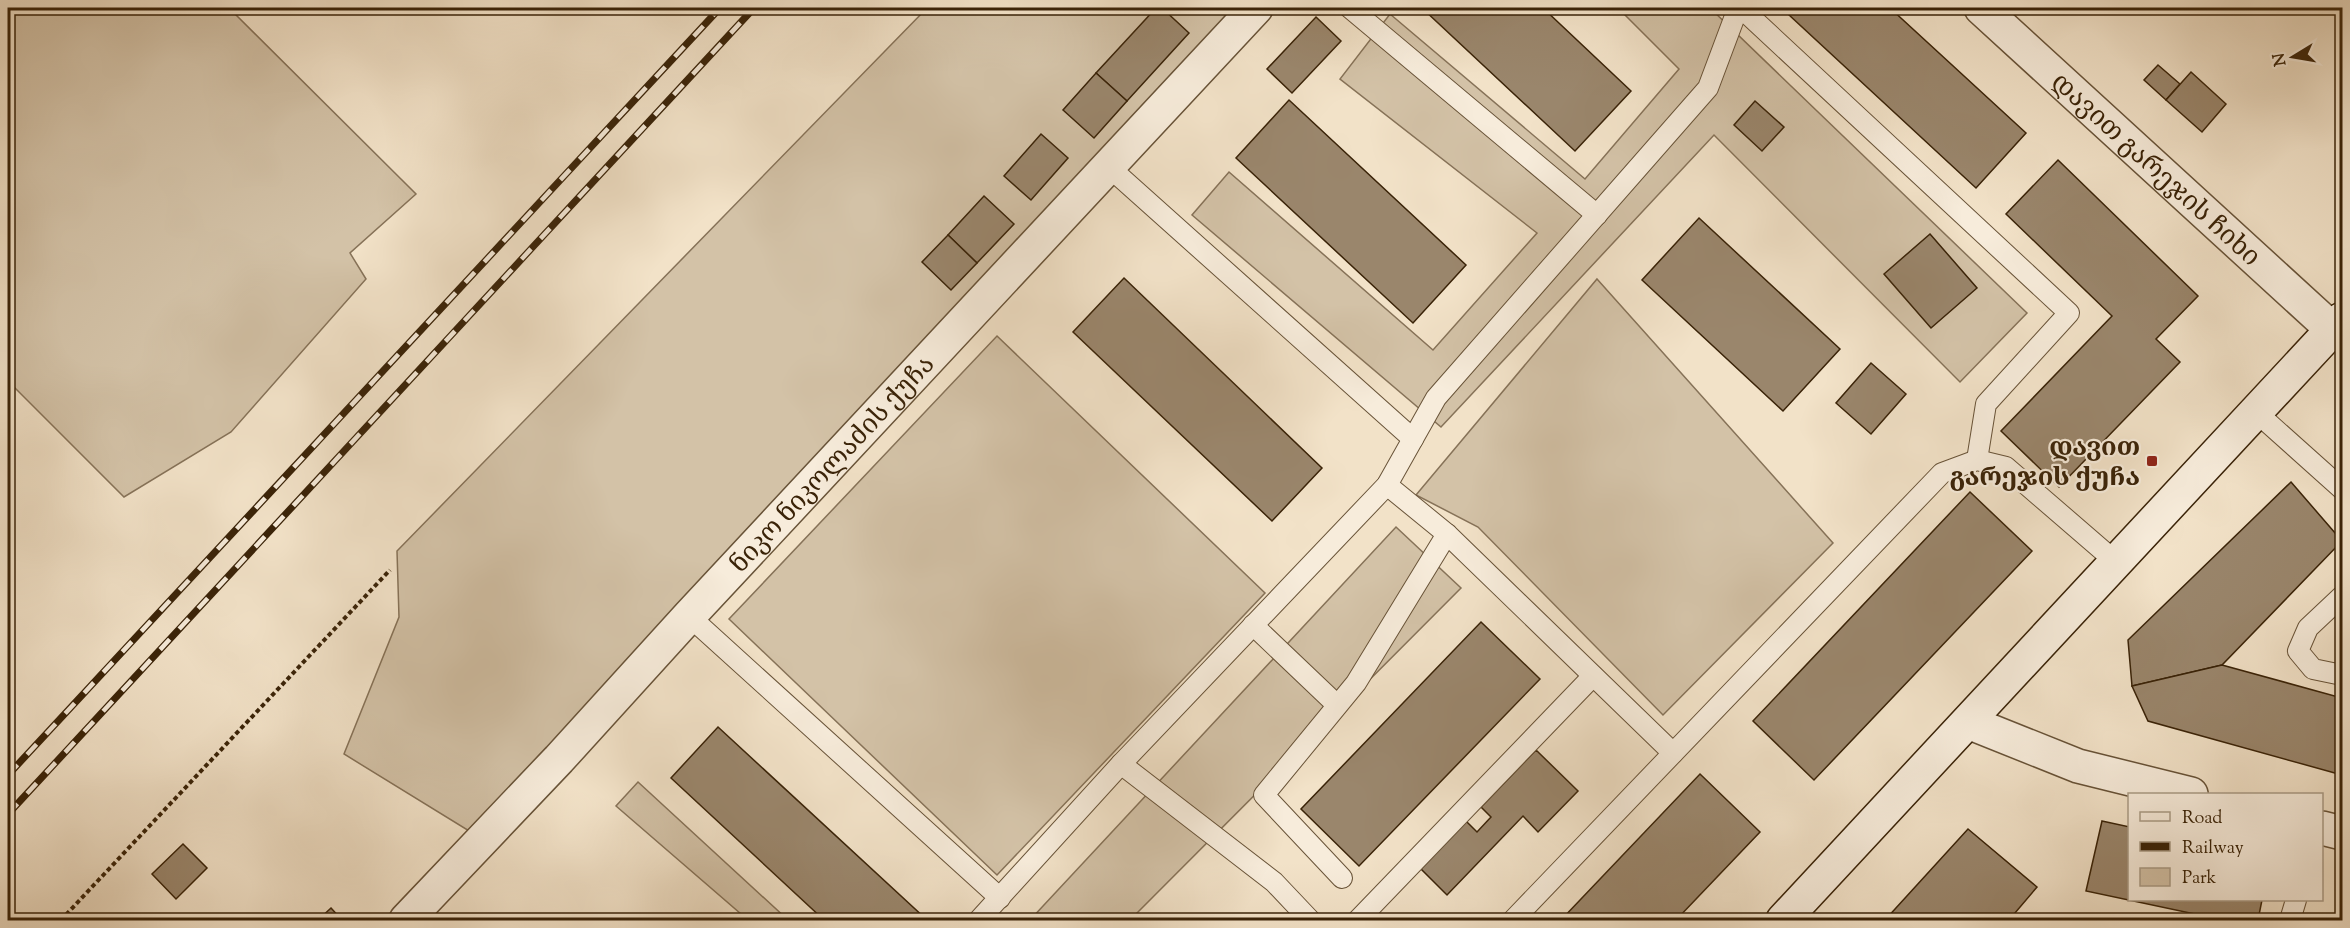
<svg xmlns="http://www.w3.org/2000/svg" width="2350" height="928" font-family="'Sorts Mill Goudy','Noto Serif Georgian',serif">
<rect width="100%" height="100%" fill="#f2e2c8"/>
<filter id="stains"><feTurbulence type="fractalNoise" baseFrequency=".00333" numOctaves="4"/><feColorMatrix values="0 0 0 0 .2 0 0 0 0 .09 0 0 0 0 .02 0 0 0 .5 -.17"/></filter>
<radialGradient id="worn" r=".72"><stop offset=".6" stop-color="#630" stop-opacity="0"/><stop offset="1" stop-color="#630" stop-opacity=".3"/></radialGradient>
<g fill="#d3c2a7" stroke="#867258" stroke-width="1.5">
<path d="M8,8h221l187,186 -66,59 16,26 -135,153 -107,65 -116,-116z"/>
<path d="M927,8h306l-289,320 -470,506 -130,-80 55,-137 -2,-66z"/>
<path d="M1618,8h92l317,305 -67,69 -246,-247 -273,292 -249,-212 37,-43 204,178 104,-117 -197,-154 50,-65 195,165 94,-110z"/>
<path d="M1597,279l236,264 -170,172 -185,-188 -62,-32z"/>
<path d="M997,336l268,257 -268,282 -268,-256z"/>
<path d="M1396,527l65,61 -331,332h-100z"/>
<path d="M638,782l150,138h-40l-132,-114z"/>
</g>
<g fill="#9a866c" stroke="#3a2308" stroke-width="1.5">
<path d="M1156,8h6l27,25 -62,68 -31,-28z"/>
<path d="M1422,8h121l88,83 -56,60z"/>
<path d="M1795,8h95l136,125 -50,55 -188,-174z"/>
<path d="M1316,17l25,24 -49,52 -25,-24z"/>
<path d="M2158,65l22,19 -14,16 -22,-20z"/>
<path d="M2191,72l35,32 -24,28 -36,-32z"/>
<path d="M1096,73l31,28 -33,37 -31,-28z"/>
<path d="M1289,100l177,165 -53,58 -177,-165z"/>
<path d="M1755,101l29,26 -22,24 -28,-26z"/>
<path d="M1041,134l27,24 -37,42 -27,-24z"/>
<path d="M2058,160l140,136 -42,43 24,23 -121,125 -58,-56 111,-115 -106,-102z"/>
<path d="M984,196l30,28 -37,39 -29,-28z"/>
<path d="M1699,218l141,131 -57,62 -141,-131z"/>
<path d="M1930,234l47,54 -46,40 -47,-54z"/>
<path d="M948,235l29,28 -26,27 -29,-28z"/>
<path d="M1124,278l198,190 -50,53 -199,-189z"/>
<path d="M1871,363l35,31 -35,40 -35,-31z"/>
<path d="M2291,482l51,59 -120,124 -90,21 -4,-46z"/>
<path d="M1970,492l62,59 -218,229 -61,-59z"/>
<path d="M1481,622l59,57 -181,187 -58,-57z"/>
<path d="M2222,665l120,33v77l-194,-54 -16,-35z"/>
<path d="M718,727l209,193h-103l-153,-142z"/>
<path d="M1536,750l42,41 -40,41 -15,-16 -76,79 -27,-27 46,-47 11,11 14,-15 -10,-10z"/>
<path d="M1700,774l60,58 -84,88h-115z"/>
<path d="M2102,821l28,6v73h132l-4,20h-35l-137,-29z"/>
<path d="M1968,829l69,58 -28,33h-124z"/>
<path d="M183,844l24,24 -31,31 -24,-25z"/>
<path d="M331,908l11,12h-24z"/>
</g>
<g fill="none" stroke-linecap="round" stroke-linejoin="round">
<g stroke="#685338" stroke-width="22">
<g id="lane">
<path d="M1350,8l247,207"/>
<path d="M1741,8l328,305 -83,91 -9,56"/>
<path d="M1109,167l304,272"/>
<path d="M2256,412l86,77"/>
<path d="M1387,485l60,49 226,219"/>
<path d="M2342,596l-34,32 -10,23 15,18 29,6"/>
<path d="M689,616l311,282"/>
<path d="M1253,625l84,80"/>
<path d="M1121,764l153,118 36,38"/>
<path d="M1342,878l-78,-83 92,-112 91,-149"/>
<path d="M979,920l142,-156 266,-279 49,-87 272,-310 30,-80"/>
<path d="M1358,920l235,-244"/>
<path d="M1513,920l429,-447 35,-13 29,7 110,95"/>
<path d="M2290,920l6,-20"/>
</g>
</g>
<g stroke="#685338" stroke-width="36">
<g id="street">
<path id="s1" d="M1981,8l352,322"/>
<path d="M1968,722l110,44 113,28"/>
<path d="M2322,828l20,5"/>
<path id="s2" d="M406,920l153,-161 130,-143 567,-608"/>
</g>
</g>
<g stroke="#3a2308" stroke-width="36">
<path id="secondary" d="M1783,920l559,-601"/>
</g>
<path stroke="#3a2308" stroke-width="4" stroke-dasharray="4.5 3" stroke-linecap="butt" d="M61,920l329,-350"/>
<use href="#lane" stroke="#f7ecdb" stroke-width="20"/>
<use href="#street" stroke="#f7ecdb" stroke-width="33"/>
<use href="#secondary" stroke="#f7ecdb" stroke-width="33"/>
<g stroke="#3a2308" stroke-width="7">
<g id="rail">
<path d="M8,775l712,-767"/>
<path d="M8,814l746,-806"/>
</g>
</g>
<use href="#rail" stroke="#f7ecdb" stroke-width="4.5" stroke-dasharray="14" stroke-linecap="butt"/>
</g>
<rect fill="#8f2418" stroke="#f7ecdb" stroke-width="2" x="2146" y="455" width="12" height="12" rx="3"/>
<g text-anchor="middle" stroke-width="4.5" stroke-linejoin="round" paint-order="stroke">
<g font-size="26" fill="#3a2308" stroke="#f7ecdb">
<text dy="9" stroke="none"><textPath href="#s1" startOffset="238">დავით გარეჯის ჩიხი</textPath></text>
<text dy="9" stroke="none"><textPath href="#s2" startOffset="624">ნიკო ნიკოლაძის ქუჩა</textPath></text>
</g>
<g font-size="26" font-weight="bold" fill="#3a2308" stroke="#f7ecdb" text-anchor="end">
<text x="2140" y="455">დავით<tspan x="2140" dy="30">გარეჯის ქუჩა</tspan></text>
</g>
</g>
<rect width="2350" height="928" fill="none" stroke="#f2e2c8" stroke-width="30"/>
<rect x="9" y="9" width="2332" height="910" fill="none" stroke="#3a2308" stroke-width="3"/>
<rect x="15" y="15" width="2320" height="898" fill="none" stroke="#3a2308" stroke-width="1.5"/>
<rect x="2128" y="793" width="195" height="108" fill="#f7ecdb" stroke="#ab9c87" stroke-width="1.5"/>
<rect x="2140" y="812" width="30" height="9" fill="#f7ecdb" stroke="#ab9c87" stroke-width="1.5"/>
<text x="2182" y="823" font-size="18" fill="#3a2308">Road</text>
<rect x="2140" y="842" width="30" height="9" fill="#3a2308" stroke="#ab9c87" stroke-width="1.5"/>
<text x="2182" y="853" font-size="18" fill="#3a2308">Railway</text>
<rect x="2140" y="868" width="30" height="18" fill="#d3c2a7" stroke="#ab9c87" stroke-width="1.5"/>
<text x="2182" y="883" font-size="18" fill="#3a2308">Park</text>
<g transform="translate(2293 57) rotate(259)" stroke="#f7ecdb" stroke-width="4.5" paint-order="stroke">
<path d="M0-4.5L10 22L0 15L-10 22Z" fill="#3a2308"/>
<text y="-9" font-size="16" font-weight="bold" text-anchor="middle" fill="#3a2308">N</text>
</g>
<rect width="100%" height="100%" filter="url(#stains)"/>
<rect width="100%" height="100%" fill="url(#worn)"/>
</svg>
